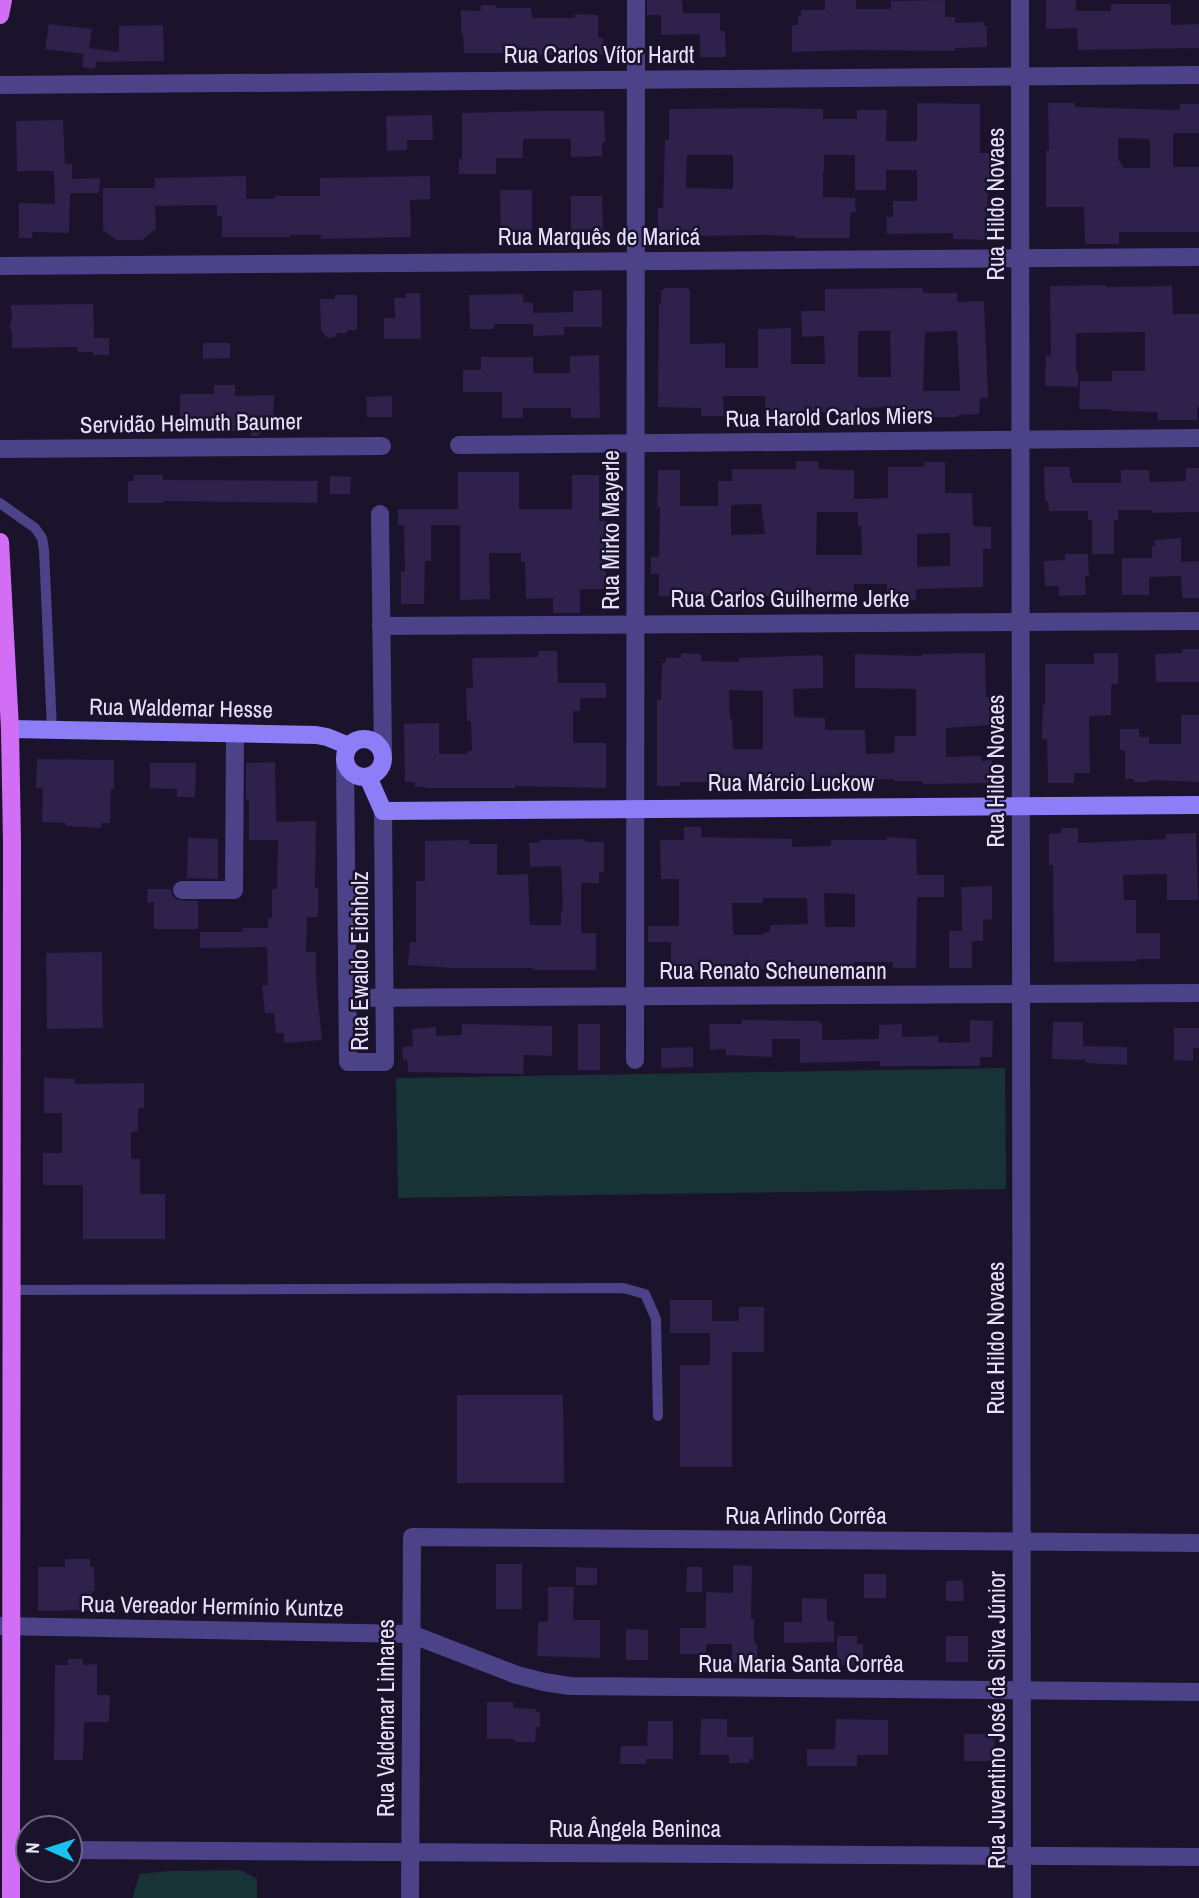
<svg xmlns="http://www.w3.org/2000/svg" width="1199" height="1898" font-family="'Archivo Narrow',sans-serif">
<rect width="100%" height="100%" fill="#1a132b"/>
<g fill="#173335">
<path d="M1005,1068l1,121 -608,9 -2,-120z"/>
<path d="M240,1870l17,9v19h-124l1,-7 6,-17 29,-3z"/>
</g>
<g fill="#2e214b" fill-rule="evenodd">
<path d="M647,0h35l1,13h37v18h5l1,26h-26v-23l-39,1v-20h-14z"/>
<path d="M825,0h31v9h35v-8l54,-1v17h10v6l29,-1v4h3v21l-32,1v3l-98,-1 -65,2v-27h6v-9h3v-6h24z"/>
<path d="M1046,0h30v11h35v-6l3,-1h57v21l28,-1v24l-121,2 -1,-22 -31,1z"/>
<path d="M481,5h15v3h35l1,10h43v-4l23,1v22l5,1v17l-34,-2v2h-35v-2h-70l-1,-20h-2v-23l19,1z"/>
<path d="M49,24l43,5 -3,19 30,4v-26l44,-1 1,36 -68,1 -1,7 -13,-2 2,-13 -39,-5z"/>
<path d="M917,103l63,1v49h10v24h-2l-1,63 -34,-1v-6l-66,1 -1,-17h7v-16h24v-31h-31v20h-31v-35h-31v16h-1v26l32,1 1,14 -6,1v25h-55v-2l-31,-1 -69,1v2h-37v-30h5l2,-68h4v-31l106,-1 48,1v10h34v-9h30l-1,31h31zM687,155h46v34l-47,-1z"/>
<path d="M1048,103h27v4l105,3v-6h19v29h-26v34h26v65h-80v12h-34l-1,-37h-38v-56h3zM1118,138l32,1v29h-26l-6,-9z"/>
<path d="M538,111h66l1,31h-3v14l-31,1v-18h-48v19h-27v16h-37v-15h3v-46z"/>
<path d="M432,115l1,25h-26v10l-20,1 -1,-35z"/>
<path d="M63,120l2,44h7v15l28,-1 -1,15h-29l-1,40 -36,-1 -1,6h-13v-35l36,1 -1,-33h-37l-1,-50z"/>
<path d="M246,176v23h29v-3h45v-18l110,-2v23l-20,1 1,37 -90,2v-4h-31v2h-68v-21h-5v-11l-62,1 1,23 -14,11h-26l-13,-10v-42h52v-10z"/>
<path d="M500,190h32v49h-31z"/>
<path d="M571,196h31l1,39 -32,-2z"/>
<path d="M1106,285v2l66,-1 1,28h26v93h-2v13h-39v-8l-47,-1v-2h-32l1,-28h32v-10h33v-39l-69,1v39h2v15l-33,-1 1,-30h5l-1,-70z"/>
<path d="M664,288h24v2l2,-1v55l35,-1v25h33v-39l33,-1v36h34l-1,-28 -22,1 -1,-26h24v-22l98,-1v5h34v9l27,-1 4,96 -8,1 -1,16 -21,1v2h-33v-2h-25v-8l-41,1v5l-72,-1v3h-22v-19h-42l1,20h-23v-8l-43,-1 1,-104 2,1v-14h3zM858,331h32l1,46h-33zM957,331l3,60h-37l2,-59z"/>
<path d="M602,290v37h-38v8l-31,1v-12h-39v5h-24l-1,-34 54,-1v8l10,1v10l40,-1v-21z"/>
<path d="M406,293h14l1,46h-37v-21h11l-1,-20h12z"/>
<path d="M335,295h22v35h-10v3h-9l-3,4 -7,1 -7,-7 -1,-32h15z"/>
<path d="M93,304l1,34h15v17h-16v-3h-15v-5l-66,1v-16l-3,-7 3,-6 -1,-14z"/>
<path d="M203,343h27v15l-27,1z"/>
<path d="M599,355l1,63h-29v-10h-48v10h-21v-26h-39v-22h18v-13h52v16h37v-17z"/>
<path d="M214,385h21v11l39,-1 -1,37h-12l-3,4h-7v-5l-71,1v-38h34z"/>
<path d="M392,396v21h-25l-1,-20z"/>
<path d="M796,461h22v8l36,1v29l34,-1v-31h36v-5h21v31h27l1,33 18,1v22h-8v38l-67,2v11h-29v-16h-33v10l-60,2h-135v-22h-8v-17h8l1,-50h-3l1,-37h22v36h38v-25h14v-12h64zM761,504l4,30 -34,1v-30zM817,512h41v14h3l1,29h-46zM950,533v33l-33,1v-33z"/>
<path d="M1044,467h26v11h2v5h49v-13h28l1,12 36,-1v-13h13v44l-47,1v-3h-34v10h-4v34h-22v-34h-4v-9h-39l-1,-10h-3z"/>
<path d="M458,472h61v37h53v-34h27v46h7v68h-26v24h-27v-15l-27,1 -1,-37h-4v-9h-32l1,46 -30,1v-75h-29v36h-6l-1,43h-23v-33h4l-1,-46h-6v-16h60z"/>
<path d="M134,475h29v5l155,1 -1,22 -154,-2v2h-35v-22h6z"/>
<path d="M330,476l21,1 -1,17h-20z"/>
<path d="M1181,538v24l18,-1v37h-17l-1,-22 -32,1v18h-27v-37h30v-12h3v-6z"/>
<path d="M1065,554h23l1,22h-4l1,19 -27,1v-10h-14l-1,-25 21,-1z"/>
<path d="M1182,649h17v33h-43l-1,-28 27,-1z"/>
<path d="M538,651h19l1,32h48v15h-26v13h-7v32h33v45l-91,-2v2h-90v-1h-10v-5h-10l-1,-58 35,-1v31h28v-3h5l-1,-30h-4l-1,-33h7l-1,-30 66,-1z"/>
<path d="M681,653l20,1v7l38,1v-4l81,-3v1l3,1v31l-30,1 1,28 31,1v12h40l1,24 28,-1 1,-17h21v-47l-61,-1v-34l67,2v-2l63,-1 1,44h7v28l-47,3v29l35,-1v5l11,-1v23l-69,1v-3h-29v-2l-102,3h-28v-2h-31v2h-53v4h-23v-86h4l1,-37h3l1,-5h15zM729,690l34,1v58h-30l-1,-30h-2z"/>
<path d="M1094,653h24v31h-6l-1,4v27l-22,1 1,57h-16v10h-26l-1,-44h-5l1,-34h2v-41h49z"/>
<path d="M1181,715h18v67l-50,-2v2h-15v-3h-9v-29h-5v-21h19v8h10v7h32z"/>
<path d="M37,759l77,1v29h-3l-1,34h-9v5l-35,-2v-3l-24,-1 1,-34h-7z"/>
<path d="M275,762l1,60 40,-1 -1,67h3v29h-11l-1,35h10v29l6,59 -38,3v-10h-8l-2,-20h-9l-3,-27 6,-1 -1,-38 -67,1v-16h43l-1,-4h26v-10h4v-29h5l1,-49h-29v-40h-3v-37z"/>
<path d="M150,763h46l-1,34h-18v-8l-27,-1z"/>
<path d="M684,827h17v10l91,2v8l39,-1v-6h56v-3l29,2 1,36h27v22h-27l-1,71h-23v-6h-39v6l-183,3v-29h-23v-16h31v-47h-18l-1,-39h24zM824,893l31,1v33h-30zM763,898h44l1,26 -38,1v7l-7,1v2h-30l-1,-32h31z"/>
<path d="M1061,828h17v15l88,-4v-5l30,-1 2,67h-31v-26l-44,1 1,25h12v33h24v26h-23v2l-83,1 -1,-97h-4v-31l12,-1z"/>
<path d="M188,838l30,1v40l-31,-1z"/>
<path d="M585,839v3h19v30h-5v11h-18v50h15v37h-63v-2h-80l-45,-3 2,-23h6v-61h9v-40l44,-1v4h28v31l31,-1 2,51h31v-14h2l-2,-45 -31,1 -1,-24h10l1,-3z"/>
<path d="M992,886v33l-9,1v21h-11v27h-23v-37h13l-1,-44z"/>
<path d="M148,889h23l1,6 5,5 21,1v28h-44v-27l-7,1z"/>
<path d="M102,952l1,76 -56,1 -1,-76z"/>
<path d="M742,1020l76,1v2l4,-1v18l57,-1v-14l23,-1v13l36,-1v6l13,1 19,-1v-22l23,1 -1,36h-12v9h-100v-5l-80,2v-24h-28v18l-46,-2v-6l-16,1 -1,-26h33z"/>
<path d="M1053,1022h30v24l44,1v18l-42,-2 1,-3 -34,-1z"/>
<path d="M462,1024l90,2v30l-28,-1 -1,19 -115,-2 -1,-13 -4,1 -1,-13 11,-1 -1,-17 24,-2v9l25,-1z"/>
<rect x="578" y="1024" width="22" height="46"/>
<path d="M1174,1028h25v20h-6v13l-19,-1z"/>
<path d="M693,1047v20l-32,1v-20z"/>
<path d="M44,1078l31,1v5l69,-1v25h-6v23l-7,1v27h9v35h25v45h-82v-54h-40v-32h19v-40h-18z"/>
<path d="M670,1300h42v21h27v-14h25v45h-32v115h-52v-102h30v-32h-40z"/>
<path d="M457,1395h106l1,88h-107z"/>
<path d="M65,1559h25v8h4l1,24h-3l1,19 -55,1v-44h27z"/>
<rect x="496" y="1564" width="26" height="45"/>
<path d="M733,1565l19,1 -1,53h3v24l3,1v19h-25v-19h-26v10h-26v-26h26v-36l27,1z"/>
<path d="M576,1567l21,1v17h-21z"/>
<path d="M687,1567h15v25h-16z"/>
<rect x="864" y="1574" width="22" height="24"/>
<path d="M963,1580l1,21h-18v-20z"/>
<path d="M548,1587h26l-1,33h27v38l-63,-2 1,-34 10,-1z"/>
<path d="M802,1598l25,1v22h7v21l-50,1v-21h18z"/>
<path d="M626,1629l22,1v30h-22z"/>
<path d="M837,1636h20v8h6v17l-6,1v4l-20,-1z"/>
<rect x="946" y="1636" width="22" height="26"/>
<path d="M68,1659h15v6l14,-1v31h13l-1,27h-25l-1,38h-29l1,-95h13z"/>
<path d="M487,1702h26v6l23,1v3h4v15h-4l-1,15h-20v-3h-28z"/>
<path d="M701,1719h26v18h27l-1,22h-4v4h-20v-8h-29z"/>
<path d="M836,1719l52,1v35h-31v11h-50v-17h28z"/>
<path d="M648,1721h25v38h-27v5h-26l1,-18h26z"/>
<path d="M964,1734h31l-1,27h-30z"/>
</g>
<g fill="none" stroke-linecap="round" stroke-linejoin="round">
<g stroke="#4c4287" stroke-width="10">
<path d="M0,503l35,25 7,10 2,12 8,180"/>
<path d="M11,1290l612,-2 22,6 11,25 2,97"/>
</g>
<g stroke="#4c4287" stroke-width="18">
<path d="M1020,0l2,1898"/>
<path d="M0,85l1199,-10"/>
<path d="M0,266l1199,-9"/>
<path d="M459,445l740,-7"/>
<path d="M0,449l382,-3"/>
<path d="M380,514l3,243"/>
<path d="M381,626l818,-5"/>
<path d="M345,761l3,301h37l-2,-251"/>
<path d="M182,890h52l1,-157"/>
<path d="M347,998l852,-5"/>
<path d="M635,1060l1,-1060"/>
<path d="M0,1626l411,8 106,41 27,7 26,4 629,6"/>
<path d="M11,1849h17"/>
<path d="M70,1850l1129,7"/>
<path d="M410,1898l2,-361 787,6"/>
</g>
<g stroke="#8d7df6" stroke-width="18">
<path d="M10,729l306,6 11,2 22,9"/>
<circle cx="364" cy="758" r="19"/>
<path d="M368,777l15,34 816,-6"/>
</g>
<g stroke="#d16ef5" stroke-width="18">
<path d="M0,15l3,-15"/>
<path d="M0,542l10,187 2,113 -1,1056"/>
</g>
</g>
<g text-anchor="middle" stroke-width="5" stroke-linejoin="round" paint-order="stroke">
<g font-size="23" fill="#e6e0fd" stroke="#1a132b">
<text x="599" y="63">Rua Carlos Vítor Hardt</text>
<text transform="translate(996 204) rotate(-90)" y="8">Rua Hildo Novaes</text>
<text x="599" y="245">Rua Marquês de Maricá</text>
<text transform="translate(829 417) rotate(-1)" y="8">Rua Harold Carlos Miers</text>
<text transform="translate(191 423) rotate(-1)" y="8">Servidão Helmuth Baumer</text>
<text transform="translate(611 530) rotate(-90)" y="8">Rua Mirko Mayerle</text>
<text x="790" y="607">Rua Carlos Guilherme Jerke</text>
<text transform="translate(181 708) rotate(1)" y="8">Rua Waldemar Hesse</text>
<text transform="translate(996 771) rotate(-90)" y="8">Rua Hildo Novaes</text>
<text x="791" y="791">Rua Márcio Luckow</text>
<text transform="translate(360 961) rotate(-90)" y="8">Rua Ewaldo Eichholz</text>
<text x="773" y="979">Rua Renato Scheunemann</text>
<text transform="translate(996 1338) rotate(-90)" y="8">Rua Hildo Novaes</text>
<text x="806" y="1524">Rua Arlindo Corrêa</text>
<text transform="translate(212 1606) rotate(1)" y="8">Rua Vereador Hermínio Kuntze</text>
<text x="801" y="1672">Rua Maria Santa Corrêa</text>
<text transform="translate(386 1718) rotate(-90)" y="8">Rua Valdemar Linhares</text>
<text transform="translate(997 1720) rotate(-90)" y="8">Rua Juventino José da Silva Júnior</text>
<text x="635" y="1837">Rua Ângela Beninca</text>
</g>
</g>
<g transform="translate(49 1849) rotate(273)"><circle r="33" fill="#1a132b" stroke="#6c657f" stroke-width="2"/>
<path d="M0-5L12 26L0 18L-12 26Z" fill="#19c3f0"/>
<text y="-10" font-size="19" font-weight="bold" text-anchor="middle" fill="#e6e0fd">N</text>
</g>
</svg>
